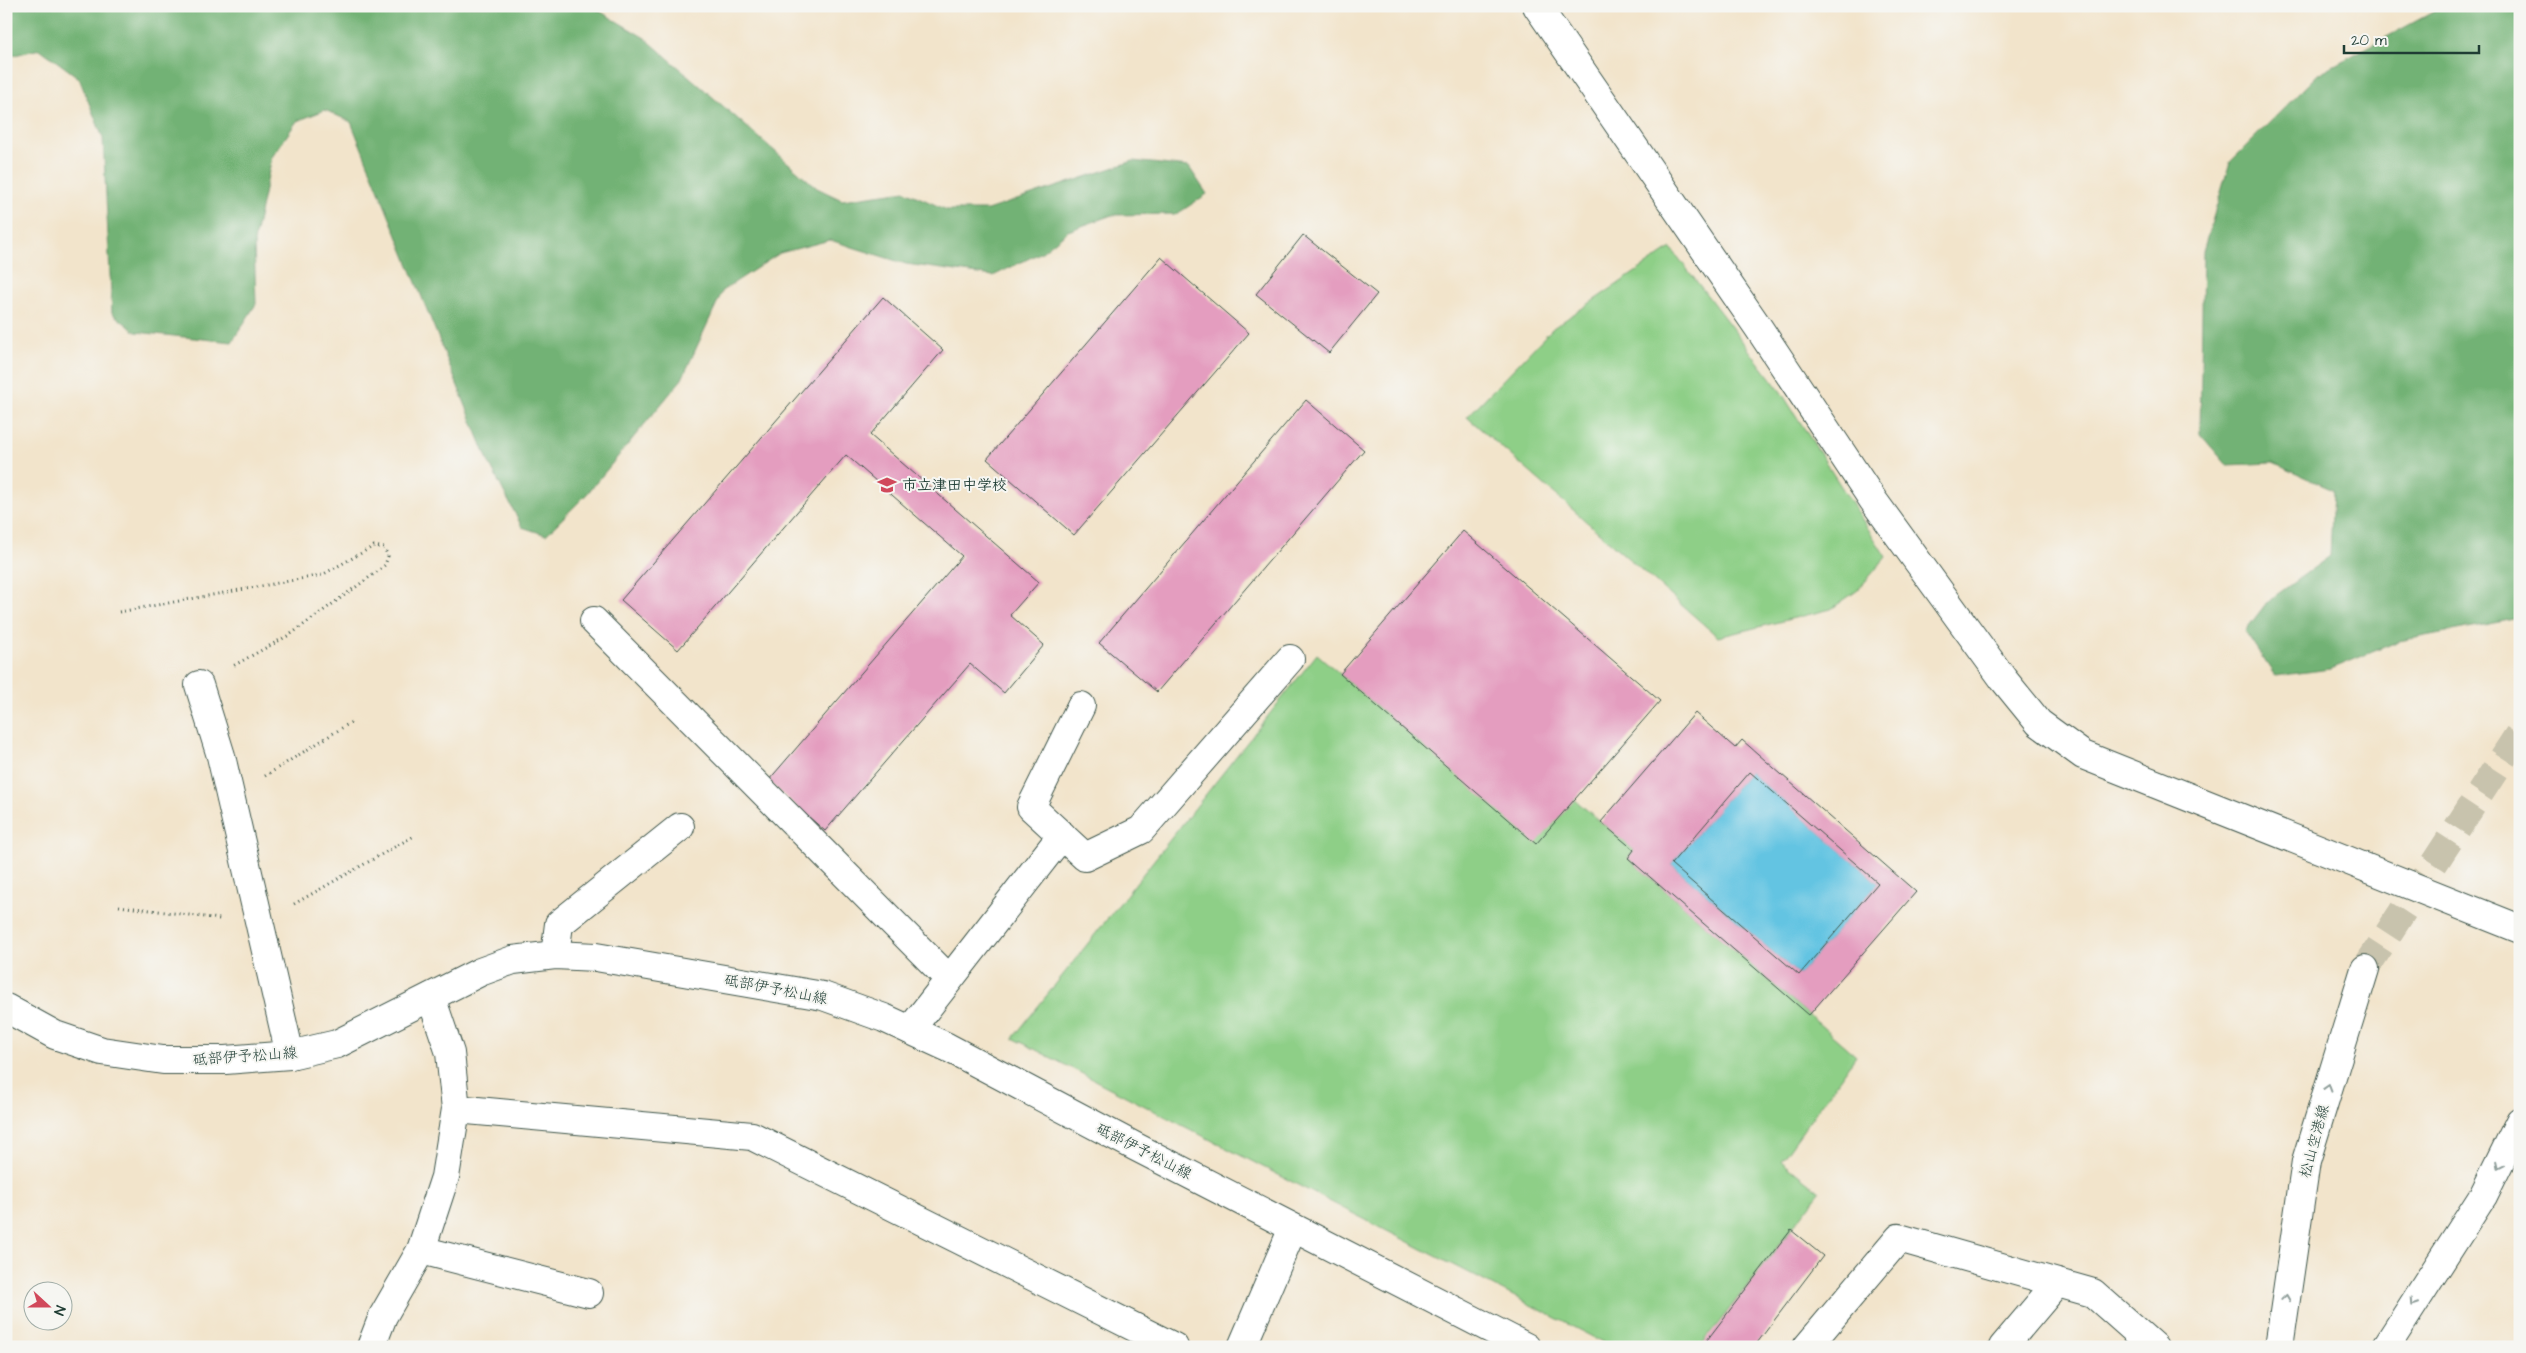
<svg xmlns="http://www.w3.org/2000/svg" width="2526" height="1353" font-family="'Architects Daughter','Klee One',sans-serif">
<rect width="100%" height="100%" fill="#f6f6f2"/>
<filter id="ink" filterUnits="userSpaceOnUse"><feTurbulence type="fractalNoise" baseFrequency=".02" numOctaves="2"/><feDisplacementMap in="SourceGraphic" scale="10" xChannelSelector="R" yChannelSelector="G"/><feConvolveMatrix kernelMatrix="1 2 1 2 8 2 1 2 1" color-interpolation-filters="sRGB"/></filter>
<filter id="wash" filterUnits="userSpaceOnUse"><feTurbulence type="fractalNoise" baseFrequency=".0096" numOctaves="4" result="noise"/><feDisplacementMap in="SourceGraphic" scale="20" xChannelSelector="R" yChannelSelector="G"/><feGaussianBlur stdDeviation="1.12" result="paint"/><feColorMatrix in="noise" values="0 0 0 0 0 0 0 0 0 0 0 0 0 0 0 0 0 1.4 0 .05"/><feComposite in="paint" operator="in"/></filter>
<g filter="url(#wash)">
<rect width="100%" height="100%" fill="#f2e4cb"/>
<g fill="#8ecf87" stroke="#56865e">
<path d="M1671,248l110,144 105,165 -28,33 -27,19 -113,28 -251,-220 86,-89z"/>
<path d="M1317,654l219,189 38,-44 60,51 -6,8 228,198 -75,105 39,31 -120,155h-88l-599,-309z"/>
</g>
<g fill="#72b274" stroke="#487854">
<path d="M6,6h585l54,32 172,150 25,12 63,-9 42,19h40l146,-49 56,6 18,27 -30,20 -65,1 -44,16 -26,21 -49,24 -87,-12 -76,-24 -50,13 -57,37 -41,89 -96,116 -40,40 -24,-8 -33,-64 -138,-341 -26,-12 -28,11 -25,36 -18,84 2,63 -24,38 -96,-10 -24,-19 -9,-175 -24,-60 -39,-29 -34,8z"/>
<path d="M2444,6h76v612l-121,23 -68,28 -56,7 -30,-45 23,-30 62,-45 3,-66 -60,-27 -46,2 -27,-31 3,-183 27,-89 88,-88z"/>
</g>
<path fill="#63c4e2" stroke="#41808b" d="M1750,772l128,111 -79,92 -128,-111z"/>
<g id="blocks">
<g fill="#e49dbf" fill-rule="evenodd">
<path d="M1303,235l74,59 -48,59 -73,-59z"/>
<path d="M1161,257l88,76 -175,202 -87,-76z"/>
<path d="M883,297l60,53 -73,85 169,147 -29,33 34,30 -40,48 -34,-29 -145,167 -57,-50 194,-225 -116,-101 -168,195 -57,-50z"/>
<path d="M1306,400l58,50 -207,242 -58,-49z"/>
<path d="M1463,531l197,170 -124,143 -196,-170z"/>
<path d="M1695,713l40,35 7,-8 174,152 -107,123 -181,-157 6,-8 -33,-28zM1750,772l128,111 -79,92 -128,-111z"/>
<path d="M1791,1230l32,26 -69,91h-46l-4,-3z"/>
</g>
</g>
</g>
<g filter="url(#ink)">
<use href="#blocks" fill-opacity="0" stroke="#3f564b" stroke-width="1"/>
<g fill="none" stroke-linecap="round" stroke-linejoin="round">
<path stroke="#c8c3ad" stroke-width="28" stroke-dasharray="28 14" stroke-linecap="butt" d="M2365,969l155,-237"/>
<g stroke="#3f564b" stroke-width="30">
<g id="lane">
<path d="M594,621l355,358"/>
<path d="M1081,706l-50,101 54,50 56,-27 149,-171"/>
<path d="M910,1030l152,-195"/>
</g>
</g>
<g stroke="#3f564b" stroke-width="30">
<g id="street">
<path d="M1537,6l221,321 115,173 131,180 35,43 44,32 437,174"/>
<path d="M199,685l22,71 69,299"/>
<path d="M555,955l4,-31 121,-97"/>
<path d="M456,1109l296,27 422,211"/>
<path d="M421,1250l168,43"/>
<path d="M371,1347l12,-31 38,-66 24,-73 11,-68 -6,-56 -19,-56"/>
<path d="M1242,1347l51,-119"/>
<path d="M1807,1347l92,-109 194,55 61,54"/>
<path d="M2003,1347l54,-64"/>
</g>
</g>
<g stroke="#3f564b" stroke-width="30">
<path id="secondary" d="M6,1008l49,27 47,16 61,9h62l65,-5 47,-11 143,-72 33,-12 42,-5 41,2 227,39 61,22 63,29 189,100 390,200"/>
</g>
<g stroke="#3f564b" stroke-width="30">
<g id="primary">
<path d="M2279,1347l27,-186 59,-192"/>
<path d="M2386,1347l97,-151 37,-75"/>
</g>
</g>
<g stroke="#3f564b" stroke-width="3" stroke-dasharray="1 4" stroke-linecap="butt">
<path d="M119,612l203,-37 52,-29 10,2 4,8 -3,9 -7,6 -87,63 -60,33"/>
<path d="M265,776l88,-55"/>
<path d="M294,904l120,-68"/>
<path d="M119,906l101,13"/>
</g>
<use href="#lane" stroke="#fff" stroke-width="28"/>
<use href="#street" stroke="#fff" stroke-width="28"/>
<use href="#secondary" stroke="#fff" stroke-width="28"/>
<use href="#primary" stroke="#fff" stroke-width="28"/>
</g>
<defs><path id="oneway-chevron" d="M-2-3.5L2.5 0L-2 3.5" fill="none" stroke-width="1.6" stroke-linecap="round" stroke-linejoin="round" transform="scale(1.25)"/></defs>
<g stroke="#8f9e9a">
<use href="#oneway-chevron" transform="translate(2328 1088) rotate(-73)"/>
<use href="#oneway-chevron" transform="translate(2499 1165) rotate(116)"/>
<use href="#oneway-chevron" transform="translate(2286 1298) rotate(-82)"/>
<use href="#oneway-chevron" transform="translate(2414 1303) rotate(123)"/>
</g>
</g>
<defs>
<g id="school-bare" transform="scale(1.5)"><path d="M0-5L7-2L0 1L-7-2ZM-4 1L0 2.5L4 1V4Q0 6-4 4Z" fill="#d1495b" stroke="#f6f6f2" stroke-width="2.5" paint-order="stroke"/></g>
</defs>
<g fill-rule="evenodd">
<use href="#school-bare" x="887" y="485"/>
</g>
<g text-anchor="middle" stroke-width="4" stroke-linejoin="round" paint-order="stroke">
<g font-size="15" font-weight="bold" fill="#1f3d34" stroke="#f6f6f2" text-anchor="start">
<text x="902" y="490">市立津田中学校</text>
</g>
<g font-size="15" fill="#1f3d34" stroke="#f6f6f2">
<text transform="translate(776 989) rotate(11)" y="5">砥部伊予松山線</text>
<text transform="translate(245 1056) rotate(-4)" y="5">砥部伊予松山線</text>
<text transform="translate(2314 1141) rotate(-75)" y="5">松山空港線</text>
<text transform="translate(1144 1151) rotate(27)" y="5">砥部伊予松山線</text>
</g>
</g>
<rect width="2526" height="1353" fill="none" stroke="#f6f6f2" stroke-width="25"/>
<g transform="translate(48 1306) rotate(111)"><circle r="24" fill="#f6f6f2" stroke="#a0aca6"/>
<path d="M0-4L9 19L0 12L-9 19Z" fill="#d1495b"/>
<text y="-8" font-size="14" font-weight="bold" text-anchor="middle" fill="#1f3d34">N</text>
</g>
<path d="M2344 45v8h135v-8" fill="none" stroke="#1f3d34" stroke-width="2.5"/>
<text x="2351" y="45" font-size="15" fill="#1f3d34" stroke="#f6f6f2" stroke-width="4" paint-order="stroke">20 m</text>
</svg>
